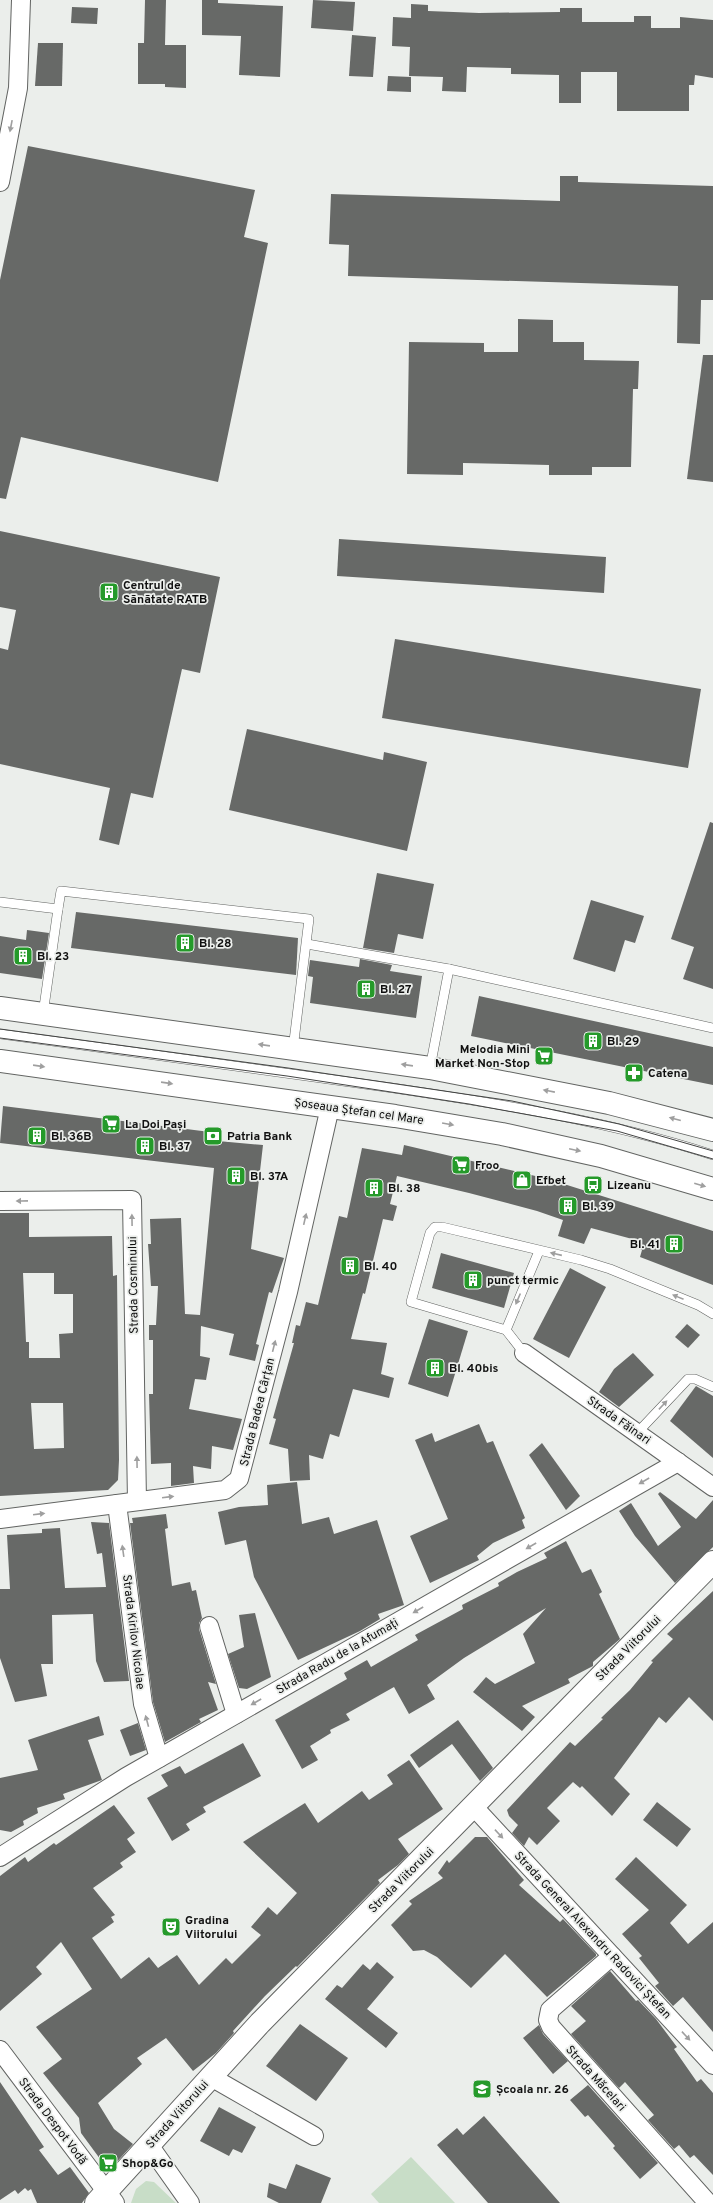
<svg xmlns="http://www.w3.org/2000/svg" width="713" height="2203" font-family="Overpass,sans-serif">
<rect width="100%" height="100%" fill="#ebeeeb"/>
<g fill="#c8ddc7">
<path d="M411,2157l44,46h-76l-8,-9z"/>
<path d="M146,2181l8,1 22,21h-45l5,-14z"/>
</g>
<g fill="#676967" fill-rule="evenodd">
<path d="M145,0h21l-1,45h21v43l-21,-1v-3h-27v-41h6z"/>
<path d="M202,0h16v3l65,3 -3,71 -41,-2 2,-39 -39,-1z"/>
<path d="M313,0l42,2 -2,29 -42,-3z"/>
<path d="M411,4l17,1v6l51,2 81,-1v-4h22v14h52v-6h17v12h29v-11l33,3v58l-18,-3 -1,10h-5v26h-72v-39h-36v31h-22v-28l-48,-1v-6l-44,-1 -1,25 -24,-1 1,-14 -34,-1 1,-29 -18,-1 1,-29 18,1z"/>
<path d="M72,7l26,1 -1,16 -26,-1z"/>
<path d="M352,35l24,2 -3,40 -24,-1z"/>
<path d="M38,43h25l-1,43h-27z"/>
<path d="M388,76l23,1v15l-24,-1z"/>
<path d="M28,146l227,44 -11,47 24,6 -50,239 -197,-45 -15,62 -6,-1v-218z"/>
<path d="M560,176h18v6l135,4v114h-12l-1,44 -23,-1 1,-57 -330,-10 1,-31 -20,-1 2,-50 229,7z"/>
<path d="M518,319l35,1v22h31v18l55,1 -1,28h-5l-2,78h-39v8h-43v-10l-86,-2v12l-56,-1 2,-132 75,1v9h34z"/>
<path d="M703,355h10v127l-26,-3z"/>
<path d="M0,531l220,46 -20,96 -18,-4 -29,129 -22,-5 -12,52 -20,-5 11,-52 -110,-24v-116l8,2 8,-40 -16,-3z"/>
<path d="M339,539l267,18 -2,36 -267,-17z"/>
<path d="M395,639l306,50 -13,79 -306,-50z"/>
<path d="M247,729l136,31 1,-8 43,10 -20,89 -178,-41z"/>
<path d="M710,822l3,1v166l-30,-10 11,-32 -23,-8z"/>
<path d="M377,873l57,11 -11,55 -25,-5 -4,19 -31,-5z"/>
<path d="M591,900l53,16 -9,27 -10,-3 -10,32 -42,-13z"/>
<path d="M76,912l222,26 -2,37 -225,-27z"/>
<path d="M27,930l22,3 -7,46 -42,-6v-37l26,4z"/>
<path d="M360,959l32,6 -2,6 32,5 -6,42 -106,-15 3,-26 -5,-1 2,-16 49,7z"/>
<path d="M479,996l234,51v38l-242,-49z"/>
<path d="M3,1106l215,27v8l45,4 -12,104 33,9 -12,35 -3,-1 -13,52 3,1 -4,16 -26,-6 5,-21 -33,-8 -1,30 10,2 -4,22 -11,-1 -6,30 53,10 -9,31 -21,-4 -1,23 -18,-3 1,17 -23,3v-23l-20,1 -2,-70h4v-54h-4v-15h7l2,-39h-7l-3,-42h3l-1,-25 31,-1 4,96 15,1 14,-147 -214,-25z"/>
<path d="M404,1145l144,34 165,52v54l-73,-28 2,-7 -9,-4 3,-6 -45,-12 -7,16 -26,-8 5,-16 -26,-9 -68,-18 -72,-17 -7,28 7,2 -4,15 -10,-2 -18,75 -2,-1 -12,46 36,4 -6,31 13,4 -5,20 -36,-9 -14,48 -9,-3 -7,25 -14,-4 1,25 -20,1 -2,-32 -19,-5 7,-25 -3,-1 21,-75h-2l4,-18 4,1 6,-24 12,3 21,-89 8,2 15,-70 40,7z"/>
<path d="M0,1213h29v24l83,-1 1,40 4,-1 2,185 -1,20 -10,10 -108,6zM23,1273h31v21h19v39l-14,1 1,24h-31v-16h-3zM31,1403h32l1,45 -30,1z"/>
<path d="M441,1253l73,20 -10,35 -72,-20z"/>
<path d="M570,1268l36,19 -37,71 -36,-19z"/>
<path d="M429,1319l39,12 -20,66 -40,-13z"/>
<path d="M687,1324l13,11 -12,13 -13,-11z"/>
<path d="M633,1353l21,22 -35,32 -20,-15 15,-23z"/>
<path d="M696,1386l17,10v62l-43,-37z"/>
<path d="M479,1424l8,19 6,-2 32,77 -3,2 3,8 -32,15 -16,13 2,4 -49,23 -20,-47 38,-17 -33,-79 17,-7 3,9z"/>
<path d="M542,1443l38,53 -14,14 -37,-55z"/>
<path d="M297,1482l5,42 27,-7 5,17 43,-14 27,85 -26,9 2,5 -20,12 -62,29 -44,-83 -8,-37 -21,5 -7,-33 21,-5 29,-2 -1,-20z"/>
<path d="M660,1492l36,27 17,-19v47l-38,36 -40,-47 -16,-25 12,-8 27,43 23,-19 -23,-33z"/>
<path d="M166,1514l2,14 -3,1 7,57 18,-4 2,9 4,-1 6,28 -3,5v6l17,55 -8,-2 10,28 -19,9 2,3 -36,20 -12,-40 -23,-179h3l-1,-5z"/>
<path d="M91,1522l18,1 20,158 -25,1 -8,-21 -3,-47 -41,1 1,49h-12l6,32 -32,6 -15,-44v-69h10l-3,-54 35,-2v-4l18,-1 5,60 41,-1 -4,-34 -5,1z"/>
<path d="M566,1541l16,32 9,-4 11,23 -3,2 21,45 -27,23v4l-25,13 2,4 -48,23 13,11 -13,14 -49,-39 13,-15 9,7 40,-21 -12,-29 23,-26 -82,50 -37,27 8,14 -26,15 -15,-27 -48,27 4,6 -20,10 1,3 -21,13 8,14 -16,9 -27,-49 72,-41 -3,-6 23,-13 4,7 47,-27 -3,-5 48,-26 -1,-4 37,-19 -1,-3 19,-11 30,-14 -3,-5z"/>
<path d="M713,1591v130l-24,-24 -23,26 -7,-6 -45,61 16,16 -18,22 -30,-30 -2,2 -7,-6 -26,26 13,13 -23,24 -8,-8 -5,9 -12,-13 6,-8 -9,-9 -2,-6 63,-68 5,4 28,-27 -2,-1 29,-28 23,-28 -2,-1 22,-22 -6,-5z"/>
<path d="M255,1613l16,64 -24,12 -8,-1 -11,-34 16,-7 -5,-32z"/>
<path d="M99,1716l5,19 -16,5 14,40 -39,14 2,5 -28,9 1,5 -15,8 1,4 -13,7 -11,-2v-52l38,-8 -10,-30z"/>
<path d="M458,1720l35,48 -13,13 -28,-37 -33,24 -9,-13z"/>
<path d="M138,1723l8,27 -16,6 -10,-26z"/>
<path d="M243,1743l18,33 -58,31 3,5 -20,12 4,6 -18,11 -25,-43 21,-12 -7,-11 19,-9 5,8z"/>
<path d="M409,1760l34,49 -45,30 11,15 -11,11 -20,15 2,3 -83,84 -1,-1 -31,30 -32,35 1,2 -18,20 -23,18 -27,-33 -29,20 5,6 -44,39 16,26 19,15 -19,21 -8,2 -25,-34 -2,-15 -36,-45 19,-14 -26,-32 56,-38 -31,-47 -25,25 6,7 -42,37v-135l25,-19 3,5 26,-19 2,2 58,-40 21,28 -8,6 9,13 -16,11 3,4 -30,21 22,27 -4,2 3,5 -22,16 29,41 28,-22 9,11 19,-13 22,30 27,-27 6,6 29,-29 -10,-8 17,-20 9,8 20,-22 -54,-51 62,-39 13,20 44,-32 7,9 24,-16 -6,-9z"/>
<path d="M657,1802l34,27 -14,18 -34,-27z"/>
<path d="M475,1837h12l37,43 -5,5 41,37 3,-3 33,35v2l-49,41 -42,-43 -34,34 -34,-31 -13,-7 -11,1 -22,-26 21,-21 -3,-3 34,-23 -5,-5 9,-13 2,3z"/>
<path d="M636,1857l51,48 -17,18 18,21 25,-22v110l-30,-35 -10,9 -18,-20 4,-3 -20,-25 3,-2 -20,-22 27,-24 -34,-31z"/>
<path d="M377,1962l17,15 -27,32 31,24 -12,15 -61,-49 12,-14 5,3 21,-24 7,6z"/>
<path d="M610,1971l26,30 2,-1 18,19 21,28 -3,2 23,33 4,-3 12,14v82l-19,-20 -4,3 -11,-13 -5,4 -26,-29 6,-5 -29,-33 -6,6 -48,-54 15,-13 -15,-15z"/>
<path d="M300,2024l48,34 -32,43 -50,-35z"/>
<path d="M539,2025l4,9 25,27 -15,13 -30,-36z"/>
<path d="M0,2082l44,65 -5,3 19,25 12,-8 19,26 -7,10h-45l-6,-14 -3,2 -3,-3 -7,6 -3,-4 -15,10z"/>
<path d="M588,2085l70,78 -18,16 -27,-31 2,-2 -27,-31 -3,2 -15,-17z"/>
<path d="M219,2107l37,20 -14,26 -9,-4 -4,7 -29,-15z"/>
<path d="M484,2116l76,87h-72l-51,-58 20,-17 6,7z"/>
<path d="M296,2164l35,14 -10,25h-42l-12,-6 2,-14 17,6z"/>
</g>
<g fill="none" stroke-linecap="round" stroke-linejoin="round">
<g stroke="#626462" stroke-width="10">
<g id="lane">
<path d="M0,902l58,7 3,-18 248,28 -16,130"/>
<path d="M307,944l142,25 264,59"/>
<path d="M43,1014l15,-105"/>
<path d="M0,1034c131,18 262,35 393,54 108,16 216,33 320,67"/>
<path d="M430,1068l19,-99"/>
<path d="M506,1330l33,-79"/>
<path d="M524,1353l-18,-23 -95,-28 19,-69 5,-6h7l139,33 29,9 88,36 15,9"/>
<path d="M637,1433l51,-54h7l18,8"/>
</g>
</g>
<g stroke="#626462" stroke-width="20">
<g id="street">
<path d="M0,182l18,-94 3,-88"/>
<path d="M0,1201l132,-1 5,301"/>
<path d="M524,1353l189,134"/>
<path d="M117,1504l26,200 16,54"/>
<path d="M0,1519l225,-29 14,-11 49,-187 42,-185"/>
<path d="M209,1626l27,88"/>
<path d="M473,1806l240,259"/>
<path d="M0,1857l126,-80 552,-315"/>
<path d="M612,1956l-62,54 -2,10 3,7 157,176"/>
<path d="M0,2050l115,153"/>
<path d="M211,2077l103,59"/>
<path d="M149,2145l41,58"/>
</g>
</g>
<g stroke="#626462" stroke-width="24">
<path id="secondary" d="M96,2203l164,-180 453,-461"/>
</g>
<g stroke="#626462" stroke-width="24">
<g id="primary">
<path d="M0,1008l430,60 179,35 104,27"/>
<path d="M0,1061l395,55 107,18 99,22 112,33"/>
</g>
</g>
<use href="#lane" stroke="#fff" stroke-width="9"/>
<use href="#street" stroke="#fff" stroke-width="18"/>
<use href="#secondary" stroke="#fff" stroke-width="22"/>
<use href="#primary" stroke="#fff" stroke-width="22"/>
<g stroke="#434443" stroke-width="1">
<path d="M0,1029l288,39 224,33 107,23 94,27"/>
<path d="M0,1038l287,38 182,28 148,27 96,28"/>
</g>
</g>
<defs><path id="oneway-solid" d="M-6-.8H1V-3.2L6.5 0L1 3.2V.8H-6Z"/></defs>
<g fill="#9f9f9f">
<use href="#oneway-solid" transform="translate(11 126) rotate(101)"/>
<use href="#oneway-solid" transform="translate(264 1045) rotate(-172)"/>
<use href="#oneway-solid" transform="translate(407 1065) rotate(-172)"/>
<use href="#oneway-solid" transform="translate(39 1066) rotate(8)"/>
<use href="#oneway-solid" transform="translate(167 1083) rotate(8)"/>
<use href="#oneway-solid" transform="translate(549 1091) rotate(-169)"/>
<use href="#oneway-solid" transform="translate(675 1119) rotate(-165)"/>
<use href="#oneway-solid" transform="translate(448 1124) rotate(10)"/>
<use href="#oneway-solid" transform="translate(575 1150) rotate(12)"/>
<use href="#oneway-solid" transform="translate(700 1185) rotate(16)"/>
<use href="#oneway-solid" transform="translate(22 1201) rotate(179)"/>
<use href="#oneway-solid" transform="translate(305 1219) rotate(-77)"/>
<use href="#oneway-solid" transform="translate(132 1220) rotate(-91)"/>
<use href="#oneway-solid" transform="translate(556 1254) rotate(-167)"/>
<use href="#oneway-solid" transform="translate(678 1297) rotate(-158)"/>
<use href="#oneway-solid" transform="translate(518 1299) rotate(113)"/>
<use href="#oneway-solid" transform="translate(274 1346) rotate(-76)"/>
<use href="#oneway-solid" transform="translate(663 1405) rotate(-47)"/>
<use href="#oneway-solid" transform="translate(137 1462) rotate(-91)"/>
<use href="#oneway-solid" transform="translate(644 1481) rotate(150)"/>
<use href="#oneway-solid" transform="translate(168 1497) rotate(-7)"/>
<use href="#oneway-solid" transform="translate(39 1514) rotate(-7)"/>
<use href="#oneway-solid" transform="translate(531 1546) rotate(150)"/>
<use href="#oneway-solid" transform="translate(123 1551) rotate(-98)"/>
<use href="#oneway-solid" transform="translate(418 1610) rotate(150)"/>
<use href="#oneway-solid" transform="translate(256 1702) rotate(150)"/>
<use href="#oneway-solid" transform="translate(147 1721) rotate(-105)"/>
<use href="#oneway-solid" transform="translate(499 1834) rotate(47)"/>
<use href="#oneway-solid" transform="translate(686 2036) rotate(47)"/>
</g>
<defs>
<g id="building-square" transform="scale(1)"><rect x="-9" y="-9" width="18" height="18" rx="4" fill="#259a2a" stroke="#ebeeeb"/><path d="M-4-6H4V6H1V3H-1V6H-4ZM-2.5-4.3h1.7v1.8h-1.7ZM.8-4.3h1.7v1.8H.8ZM-2.5-1h1.7V.8h-1.7ZM.8-1h1.7V.8H.8Z" fill="#fff"/></g>
<g id="supermarket-square" transform="scale(1)"><rect x="-9" y="-9" width="18" height="18" rx="4" fill="#259a2a" stroke="#ebeeeb"/><path d="M-6-5.5h2.5l.6 2H6L4.5 2H-2.5L-4.4-4H-6ZM-1.5 3.2a1.3 1.3 0 1 0 .1 0ZM3 3.2a1.3 1.3 0 1 0 .1 0Z" fill="#fff"/></g>
<g id="pharmacy-square" transform="scale(1)"><rect x="-9" y="-9" width="18" height="18" rx="4" fill="#259a2a" stroke="#ebeeeb"/><path d="M-2-6h4v4h4v4h-4v4h-4v-4h-4v-4h4Z" fill="#fff"/></g>
<g id="bank-square" transform="scale(1)"><rect x="-9" y="-9" width="18" height="18" rx="4" fill="#259a2a" stroke="#ebeeeb"/><path d="M-6-4H6V4H-6ZM0-2.3a2.3 2.3 0 1 0 0 4.6a2.3 2.3 0 1 0 0-4.6Z" fill="#fff"/></g>
<g id="shop-square" transform="scale(1)"><rect x="-9" y="-9" width="18" height="18" rx="4" fill="#259a2a" stroke="#ebeeeb"/><path d="M-5-2.5h2.3a2.7 3.5 0 0 1 5.4 0H5L5.5 6h-11ZM-1.5-2.5h3a1.5 2.3 0 0 0-3 0Z" fill="#fff"/></g>
<g id="bus-square" transform="scale(1)"><rect x="-9" y="-9" width="18" height="18" rx="4" fill="#259a2a" stroke="#ebeeeb"/><path d="M-5-6H5V4H4V6H2V4H-2V6H-4V4H-5ZM-3.5-4V0h7V-4ZM-3.5 1.2v1.5H-2V1.2ZM2 1.2v1.5H3.5V1.2Z" fill="#fff"/></g>
<g id="theatre-square" transform="scale(1)"><rect x="-9" y="-9" width="18" height="18" rx="4" fill="#259a2a" stroke="#ebeeeb"/><path d="M-5-5.5Q0-4 5-5.5V0Q5 5 0 6Q-5 5-5 0ZM-3.3-2.5H-1v1.5H-3.3ZM1-2.5H3.3v1.5H1ZM-2.8 1Q0 5.5 2.8 1Z" fill="#fff"/></g>
<g id="school-square" transform="scale(1)"><rect x="-9" y="-9" width="18" height="18" rx="4" fill="#259a2a" stroke="#ebeeeb"/><path d="M0-5L7-2L0 1L-7-2ZM-4 1L0 2.5L4 1V4Q0 6-4 4Z" fill="#fff"/></g>
</defs>
<g fill-rule="evenodd">
<use href="#building-square" x="109" y="592"/>
<use href="#building-square" x="185" y="943"/>
<use href="#building-square" x="23" y="956"/>
<use href="#building-square" x="366" y="989"/>
<use href="#building-square" x="593" y="1041"/>
<use href="#supermarket-square" x="544" y="1056"/>
<use href="#pharmacy-square" x="634" y="1073"/>
<use href="#supermarket-square" x="111" y="1124"/>
<use href="#building-square" x="37" y="1136"/>
<use href="#bank-square" x="213" y="1136"/>
<use href="#building-square" x="145" y="1146"/>
<use href="#supermarket-square" x="461" y="1165"/>
<use href="#building-square" x="236" y="1176"/>
<use href="#shop-square" x="522" y="1180"/>
<use href="#bus-square" x="593" y="1185"/>
<use href="#building-square" x="374" y="1188"/>
<use href="#building-square" x="568" y="1206"/>
<use href="#building-square" x="674" y="1244"/>
<use href="#building-square" x="350" y="1266"/>
<use href="#building-square" x="473" y="1280"/>
<use href="#building-square" x="435" y="1368"/>
<use href="#theatre-square" x="171" y="1927"/>
<use href="#school-square" x="482" y="2089"/>
<use href="#supermarket-square" x="108" y="2163"/>
</g>
<g text-anchor="middle" stroke-width="3.5" stroke-linejoin="round" paint-order="stroke">
<g font-size="12" font-weight="bold" fill="#101010" stroke="#ebeeeb" text-anchor="start">
<text x="123" y="589">Centrul de<tspan x="123" dy="14">Sănătate RATB</tspan></text>
<text x="199" y="947">Bl. 28</text>
<text x="37" y="960">Bl. 23</text>
<text x="380" y="993">Bl. 27</text>
<text x="607" y="1045">Bl. 29</text>
<text x="530" y="1053" text-anchor="end">Melodia Mini<tspan x="530" dy="14">Market Non-Stop</tspan></text>
<text x="648" y="1077">Catena</text>
<text x="125" y="1128">La Doi Pași</text>
<text x="51" y="1140">Bl. 36B</text>
<text x="227" y="1140">Patria Bank</text>
<text x="159" y="1150">Bl. 37</text>
<text x="475" y="1169">Froo</text>
<text x="250" y="1180">Bl. 37A</text>
<text x="536" y="1184">Efbet</text>
<text x="607" y="1189">Lizeanu</text>
<text x="388" y="1192">Bl. 38</text>
<text x="582" y="1210">Bl. 39</text>
<text x="660" y="1248" text-anchor="end">Bl. 41</text>
<text x="364" y="1270">Bl. 40</text>
<text x="487" y="1284">punct termic</text>
<text x="449" y="1372">Bl. 40bis</text>
<text x="185" y="1924">Gradina<tspan x="185" dy="14">Viitorului</tspan></text>
<text x="496" y="2093">Școala nr. 26</text>
<text x="122" y="2167">Shop&amp;Go</text>
</g>
<g font-size="12" fill="#101010" stroke="#ebeeeb">
<text transform="translate(359 1111) rotate(8)" y="4">Șoseaua Ștefan cel Mare</text>
<text transform="translate(133 1285) rotate(-91)" y="4">Strada Cosminului</text>
<text transform="translate(257 1412) rotate(-76)" y="4">Strada Badea Cârțan</text>
<text transform="translate(619 1420) rotate(35)" y="4">Strada Făinari</text>
<text transform="translate(134 1632) rotate(83)" y="4">Strada Kirilov Nicolae</text>
<text transform="translate(628 1648) rotate(-45)" y="4">Strada Viitorului</text>
<text transform="translate(337 1656) rotate(-30)" y="4">Strada Radu de la Afumați</text>
<text transform="translate(401 1880) rotate(-45)" y="4">Strada Viitorului</text>
<text transform="translate(593 1935) rotate(47)" y="4">Strada General Alexandru Radovici Ștefan</text>
<text transform="translate(596 2078) rotate(48)" y="4">Strada Măcelari</text>
<text transform="translate(177 2114) rotate(-48)" y="4">Strada Viitorului</text>
<text transform="translate(53 2121) rotate(53)" y="4">Strada Despot Vodă</text>
</g>
</g>
</svg>
